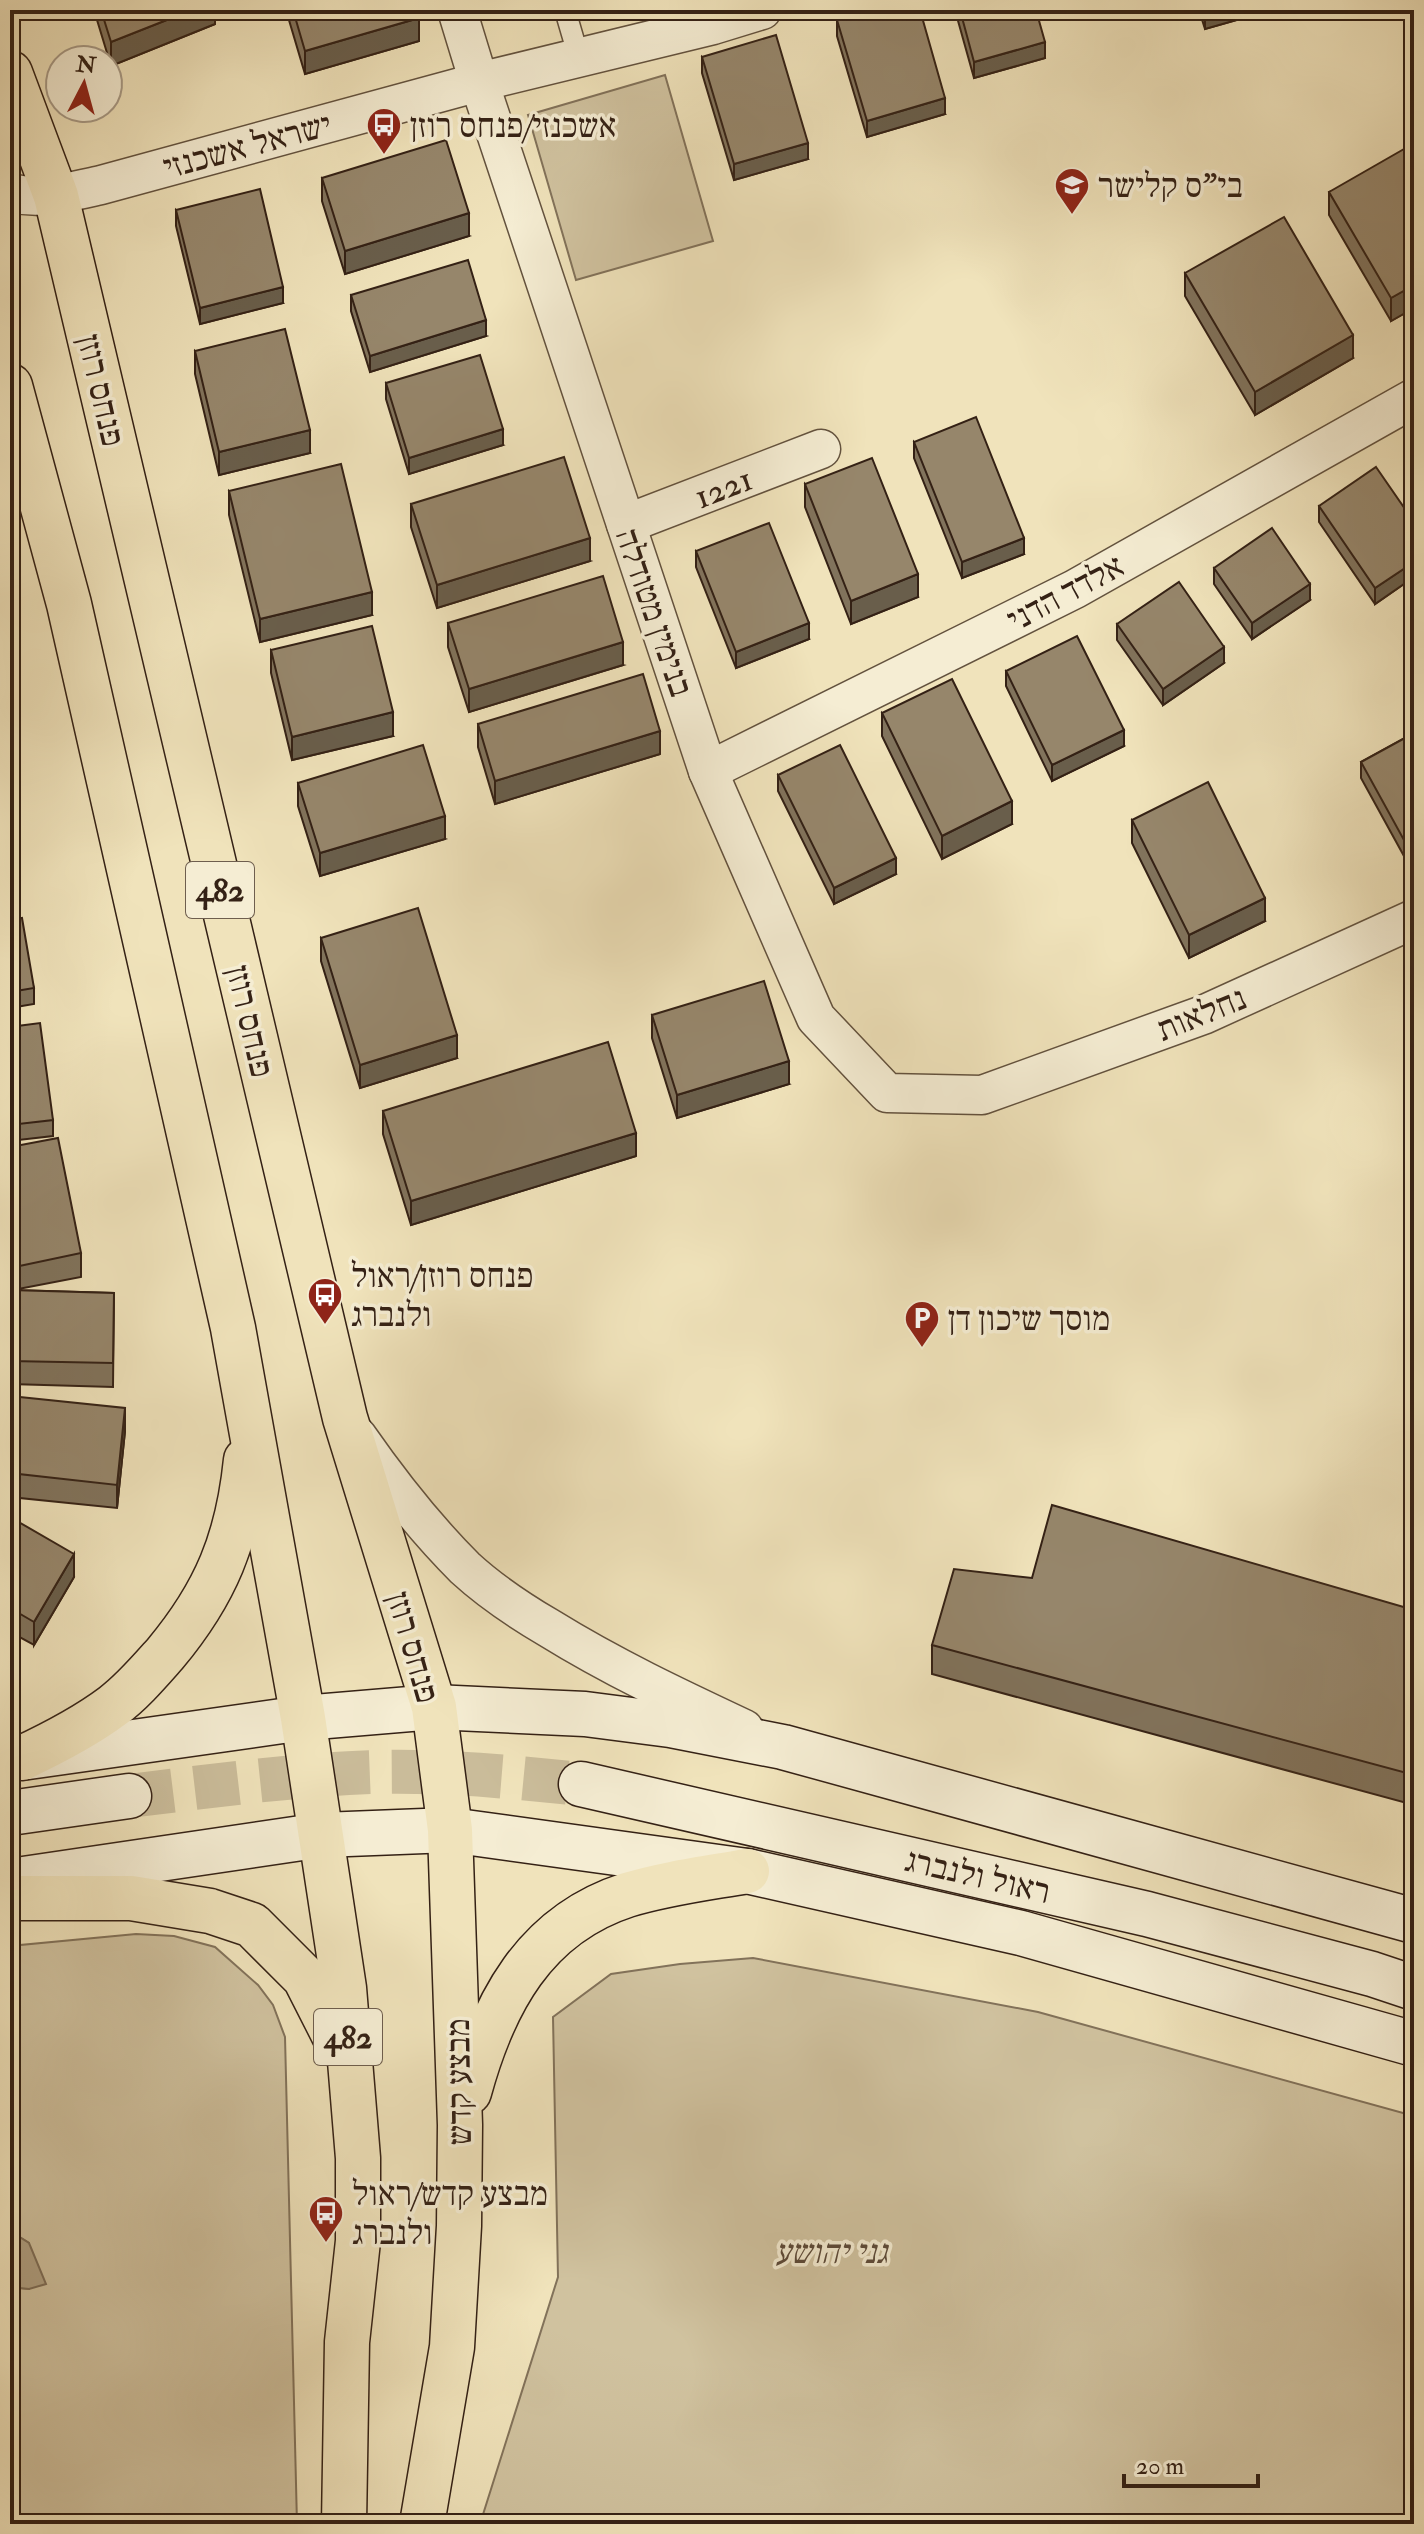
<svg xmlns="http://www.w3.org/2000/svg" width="1424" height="2534" font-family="'IM FELL Double Pica','Frank Ruhl Libre',serif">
<rect width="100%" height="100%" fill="#f0e3bb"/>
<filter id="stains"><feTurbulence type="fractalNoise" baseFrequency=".0025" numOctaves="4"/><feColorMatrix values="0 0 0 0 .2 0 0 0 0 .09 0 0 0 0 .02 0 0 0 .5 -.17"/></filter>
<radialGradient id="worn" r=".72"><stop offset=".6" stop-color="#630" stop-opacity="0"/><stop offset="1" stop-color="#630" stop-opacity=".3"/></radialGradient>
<g fill="#d0c29f" stroke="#82725a" stroke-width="2">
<path d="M665,75l48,166 -137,39 -48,-165z"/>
<path d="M136,1934l38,2 41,11 43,38 15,20 12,32 12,487h-287v-237l19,2v-46l-19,-12v-285z"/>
<path d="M753,1958l285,54 376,104v408h-934l78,-247 -5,-260 58,-43 69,-10z"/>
</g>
<path fill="#b0a183" stroke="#7e6e57" stroke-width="2" d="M10,2231l19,12 17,41 -17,5 -19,-2z"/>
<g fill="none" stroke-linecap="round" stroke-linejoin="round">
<path stroke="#cabc9a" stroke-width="44" stroke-dasharray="44 22" stroke-linecap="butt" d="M129,1796c82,-10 162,-21 244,-24 70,-2 139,5 208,12"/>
<g stroke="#63523e" stroke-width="23">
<path id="lane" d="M565,10l14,48"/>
</g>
<g stroke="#63523e" stroke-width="41">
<g id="street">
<path d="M457,10l22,72 229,689 108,247 71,75 95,2 221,-80 211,-96"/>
<path d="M10,193c32,7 59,-1 91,-8l378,-103 234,-57 49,-15"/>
<path d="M626,524l195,-75"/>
<path d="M708,771l367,-182 339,-191"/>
<path d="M357,1436c32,46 68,92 108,132 25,23 55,43 84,60 63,39 129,70 195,101"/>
</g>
</g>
<g stroke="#342115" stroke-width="47">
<g id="secondary">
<path d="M28,1757l275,-39 131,-11 151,7 85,11 113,22 631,174"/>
<path d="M581,1784l566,130 225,60 42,14"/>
<path d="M10,1813l119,-17"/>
<path d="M10,1881l312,-46 128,-5 297,41 274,62 393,111"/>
</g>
</g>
<g stroke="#342115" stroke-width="47">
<g id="primary">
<path d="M10,73l46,123 289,1222 89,289 16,123 10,295 -1,101 -7,121 -30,177"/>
<path d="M10,386l59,218 164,724 70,390 41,270 14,170v83l-11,101 -3,182"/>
<path d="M22,1758c32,-15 63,-31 91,-52 19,-14 36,-34 52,-52 51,-61 73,-115 81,-194"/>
<path d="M10,1898h121l79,13 42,14 53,53 35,69"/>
<path d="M469,2092c24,-88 65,-167 158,-197 39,-12 80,-17 120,-24"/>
</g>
</g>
<use href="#lane" stroke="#f5edd3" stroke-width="20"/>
<use href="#street" stroke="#f5edd3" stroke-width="38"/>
<use href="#secondary" stroke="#f5edd3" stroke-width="44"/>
<use href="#primary" stroke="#f0e3bb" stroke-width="44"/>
</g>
<g fill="#81735c" stroke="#342115" stroke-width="2">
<path d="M94,10h121v14l-104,42z"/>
<path d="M286,10h130l3,31 -114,33z"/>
<path d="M955,10h81l9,48 -71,20z"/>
<path d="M1199,10h73l-67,19z"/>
<path d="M837,20l108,94 -78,23 -30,-101z"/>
<path d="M702,57l106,102 -74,21 -32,-107z"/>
<path d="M1414,166v142l-23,13 -62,-106v-23z"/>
<path d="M322,178l147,58 -124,38 -23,-73z"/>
<path d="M176,210l107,93 -83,21 -24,-98z"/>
<path d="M1185,273l168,85 -98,57 -70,-119z"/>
<path d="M351,295l135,41 -116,36 -19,-61z"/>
<path d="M195,351l115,102 -91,22 -24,-101z"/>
<path d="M386,383l117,62 -94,29 -23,-75z"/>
<path d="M914,442l110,112 -62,24 -48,-120z"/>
<path d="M805,484l113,113 -67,27 -46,-117z"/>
<path d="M229,491l143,124 -112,27 -31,-127z"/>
<path d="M411,504l179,57 -153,47 -26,-81z"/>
<path d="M1319,506l95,16v55l-39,27 -56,-82z"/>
<path d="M696,551l113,88 -73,29 -40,-101z"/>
<path d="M1214,568l96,32 -58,39 -38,-55z"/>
<path d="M448,623l175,42 -154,47 -21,-65z"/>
<path d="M1117,624l107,39 -61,42 -46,-65z"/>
<path d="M271,650l122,86 -101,24 -21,-87z"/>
<path d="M1006,671l118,75 -72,35 -46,-95z"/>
<path d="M882,713l130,111 -70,35 -60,-123z"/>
<path d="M478,724l182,30 -165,50 -17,-57z"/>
<path d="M1414,733l-4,134 -49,-89v-16z"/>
<path d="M778,775l118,99 -62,30 -56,-113z"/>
<path d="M298,783l147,56 -125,37 -22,-70z"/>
<path d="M1132,820l133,101 -76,37 -57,-115z"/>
<path d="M10,920l24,68v16l-24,4z"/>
<path d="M321,938l136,120 -97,30 -39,-127z"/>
<path d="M652,1015l137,69 -112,34 -25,-80z"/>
<path d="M10,1027l43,93v16l-43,5z"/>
<path d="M383,1111l253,45 -225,69 -28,-91z"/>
<path d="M10,1147l71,106v24l-68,13 101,3 -1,94 -103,-3z"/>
<path d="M10,1396l115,35 -8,77 -107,-11z"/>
<path d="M10,1517l64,60 -40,68 -24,-13z"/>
<path d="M1032,1578l382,32v195l-482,-131v-29z"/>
</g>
<g fill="#695e4b" stroke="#342115" stroke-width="2">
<path d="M192,10h23v14l-104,42v-24z"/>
<path d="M1205,10h67l-67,19z"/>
<path d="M419,18v23l-114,33v-23z"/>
<path d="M1045,42v16l-71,20v-16z"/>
<path d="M945,98v16l-78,23v-16z"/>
<path d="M808,143v16l-74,21v-16z"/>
<path d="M469,213v23l-124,38v-23z"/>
<path d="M1414,285v23l-23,13v-23z"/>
<path d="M283,287v16l-83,21v-16z"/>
<path d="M486,320v16l-116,36v-16z"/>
<path d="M1353,335v23l-98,57v-23z"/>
<path d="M503,429v16l-94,29v-16z"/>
<path d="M310,430v23l-91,22v-23z"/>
<path d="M590,538v23l-153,47v-23z"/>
<path d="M1024,538v16l-62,24v-16z"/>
<path d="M1414,562v15l-39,27v-16z"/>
<path d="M918,574v23l-67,27v-23z"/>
<path d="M1310,584v16l-58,39v-16z"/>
<path d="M372,592v23l-112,27v-23z"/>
<path d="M809,623v16l-73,29v-16z"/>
<path d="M623,642v23l-154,47v-23z"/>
<path d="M1224,647v16l-61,42v-16z"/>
<path d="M393,712v24l-101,24v-23z"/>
<path d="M1124,730v16l-72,35v-16z"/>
<path d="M660,731v23l-165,50v-23z"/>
<path d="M1012,801v23l-70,35v-23z"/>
<path d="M445,816v23l-125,37v-23z"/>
<path d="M1414,849v16l-4,2v-16z"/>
<path d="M896,858v16l-62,30v-16z"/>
<path d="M1265,898v23l-76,37v-23z"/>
<path d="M457,1035v23l-97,30v-23z"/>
<path d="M789,1061v23l-112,34v-23z"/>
<path d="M636,1133v23l-225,69v-24z"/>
<path d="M125,1408v23l-8,77v-23z"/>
<path d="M74,1554v23l-40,68v-23z"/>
</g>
<g fill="#96866b" stroke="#342115" stroke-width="2">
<path d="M101,10h91l-81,32z"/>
<path d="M293,10h123l3,8 -114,33z"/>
<path d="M871,10h49l25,88 -78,23 -30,-101z"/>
<path d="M960,10h76l9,32 -71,20z"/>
<path d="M776,35l32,108 -74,21 -32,-107z"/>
<path d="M446,140l23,73 -124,38 -23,-73z"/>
<path d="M1404,149l10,17v119l-23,13 -62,-106z"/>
<path d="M260,189l23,98 -83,21 -24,-98z"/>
<path d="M1284,217l69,118 -98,57 -70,-119z"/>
<path d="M468,260l18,60 -116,36 -19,-61z"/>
<path d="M285,329l25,101 -91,22 -24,-101z"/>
<path d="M480,355l23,74 -94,29 -23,-75z"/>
<path d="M976,417l48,121 -62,24 -48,-120z"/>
<path d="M564,457l26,81 -153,47 -26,-81z"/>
<path d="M872,458l46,116 -67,27 -46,-117z"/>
<path d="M341,464l31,128 -112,27 -31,-128z"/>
<path d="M1376,467l38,55v40l-39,26 -56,-82z"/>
<path d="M769,523l40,100 -73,29 -40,-101z"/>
<path d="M1272,528l38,56 -58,39 -38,-55z"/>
<path d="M603,576l20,66 -154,47 -21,-66z"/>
<path d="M1179,582l45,65 -61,42 -46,-65z"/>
<path d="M372,626l21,86 -101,25 -21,-87z"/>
<path d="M1077,636l47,94 -72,35 -46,-94z"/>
<path d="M643,674l17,57 -165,50 -17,-57z"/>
<path d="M952,679l60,122 -70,35 -60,-123z"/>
<path d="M1414,733v116l-4,2 -49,-89z"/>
<path d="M423,745l22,71 -125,37 -22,-70z"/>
<path d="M840,745l56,113 -62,30 -56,-113z"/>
<path d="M1208,782l57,116 -76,37 -57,-115z"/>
<path d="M418,908l39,127 -97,30 -39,-127z"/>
<path d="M22,918l12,70 -24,4v-72z"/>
<path d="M764,981l25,80 -112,34 -25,-80z"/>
<path d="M40,1023l13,97 -43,5v-98z"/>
<path d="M608,1042l28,91 -225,68 -28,-90z"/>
<path d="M58,1138l23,115 -71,15v-121z"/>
<path d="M10,1290l104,3 -1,70 -103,-2z"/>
<path d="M10,1396l115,12 -8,77 -107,-12z"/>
<path d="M1052,1505l362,105v165l-482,-130 22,-76 78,9z"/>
<path d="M10,1517l64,37 -40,68 -24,-14z"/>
</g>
<defs>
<g id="bus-pin" transform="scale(1.8)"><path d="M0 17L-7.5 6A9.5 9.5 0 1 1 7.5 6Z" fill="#8f2418" stroke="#f5edd3"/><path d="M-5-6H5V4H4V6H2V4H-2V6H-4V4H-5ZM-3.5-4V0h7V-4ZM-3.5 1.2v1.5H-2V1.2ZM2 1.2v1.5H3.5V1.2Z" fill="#fff"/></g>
<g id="school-pin" transform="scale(1.8)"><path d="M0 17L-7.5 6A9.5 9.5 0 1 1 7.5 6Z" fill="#8f2418" stroke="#f5edd3"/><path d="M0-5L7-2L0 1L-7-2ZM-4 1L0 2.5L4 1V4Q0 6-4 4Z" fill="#fff"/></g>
<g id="parking-pin" transform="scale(1.8)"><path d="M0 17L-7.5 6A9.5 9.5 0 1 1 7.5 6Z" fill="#8f2418" stroke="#f5edd3"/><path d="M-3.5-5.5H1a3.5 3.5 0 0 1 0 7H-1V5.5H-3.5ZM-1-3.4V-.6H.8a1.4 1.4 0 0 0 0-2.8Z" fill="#fff"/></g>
</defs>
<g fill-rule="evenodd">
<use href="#bus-pin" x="384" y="125"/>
<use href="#school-pin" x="1072" y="185"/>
<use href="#bus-pin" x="325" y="1295"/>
<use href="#parking-pin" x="922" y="1318"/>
<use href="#bus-pin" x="326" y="2213"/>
</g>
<g text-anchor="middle" stroke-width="7" stroke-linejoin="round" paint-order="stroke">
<g fill="#f5edd3" stroke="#6e5e4e" stroke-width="2">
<rect x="186" y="862" width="68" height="56" rx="6"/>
<rect x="314" y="2009" width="68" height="56" rx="6"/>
</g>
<g font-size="32" font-weight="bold" fill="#342115">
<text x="220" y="901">482</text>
<text x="348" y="2048">482</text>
</g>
<g font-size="34" fill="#342115" stroke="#f5edd3" text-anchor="start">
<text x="410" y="137">אשכנזי/פנחס רוזן</text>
<text x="1098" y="197">בי"ס קלישר</text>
<text x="351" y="1287">פנחס רוזן/ראול<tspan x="351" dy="39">ולנברג</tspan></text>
<text x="948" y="1330">מוסך שיכון דן</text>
<text x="352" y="2205">מבצע קדש/ראול<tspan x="352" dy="39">ולנברג</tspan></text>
</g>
<g font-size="34" fill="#342115" stroke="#f5edd3">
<text transform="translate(247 145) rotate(-15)" y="12">ישראל אשכנזי</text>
<text transform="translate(102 390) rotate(77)" y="12">פנחס רוזן</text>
<text transform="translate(723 487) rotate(-21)" y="12">1221</text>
<text transform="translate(1065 592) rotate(-28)" y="12">אלדד הדני</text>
<text transform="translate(655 612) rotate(71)" y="12">בנימין מטודלה</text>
<text transform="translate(1201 1013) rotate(-22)" y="12">נחלאות</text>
<text transform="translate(251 1021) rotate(77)" y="12">פנחס רוזן</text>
<text transform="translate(414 1647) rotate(74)" y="12">פנחס רוזן</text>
<text transform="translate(978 1875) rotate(13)" y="12">ראול ולנברג</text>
<text transform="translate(458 2082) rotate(-91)" y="12">מבצע קדש</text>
</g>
<g font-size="34" font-style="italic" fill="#5b4938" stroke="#f5edd3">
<text x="831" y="2263">גני יהושע</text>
</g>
</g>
<rect width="1424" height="2534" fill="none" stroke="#f0e3bb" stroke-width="40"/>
<rect x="12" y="12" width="1400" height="2510" fill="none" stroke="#342115" stroke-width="4"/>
<rect x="20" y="20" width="1384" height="2494" fill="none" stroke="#342115" stroke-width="2"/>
<g transform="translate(84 84) rotate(6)"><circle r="38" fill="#f5edd3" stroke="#a89b87" stroke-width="2"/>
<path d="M0-6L14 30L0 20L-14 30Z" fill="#8f2418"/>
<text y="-12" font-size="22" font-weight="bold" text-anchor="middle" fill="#342115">N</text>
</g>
<path d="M1124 2474v12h134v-12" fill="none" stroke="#342115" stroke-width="4"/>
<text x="1136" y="2474" font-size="24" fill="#342115" stroke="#f5edd3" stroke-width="6" paint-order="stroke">20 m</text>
<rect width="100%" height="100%" filter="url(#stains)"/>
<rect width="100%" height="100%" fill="url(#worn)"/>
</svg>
